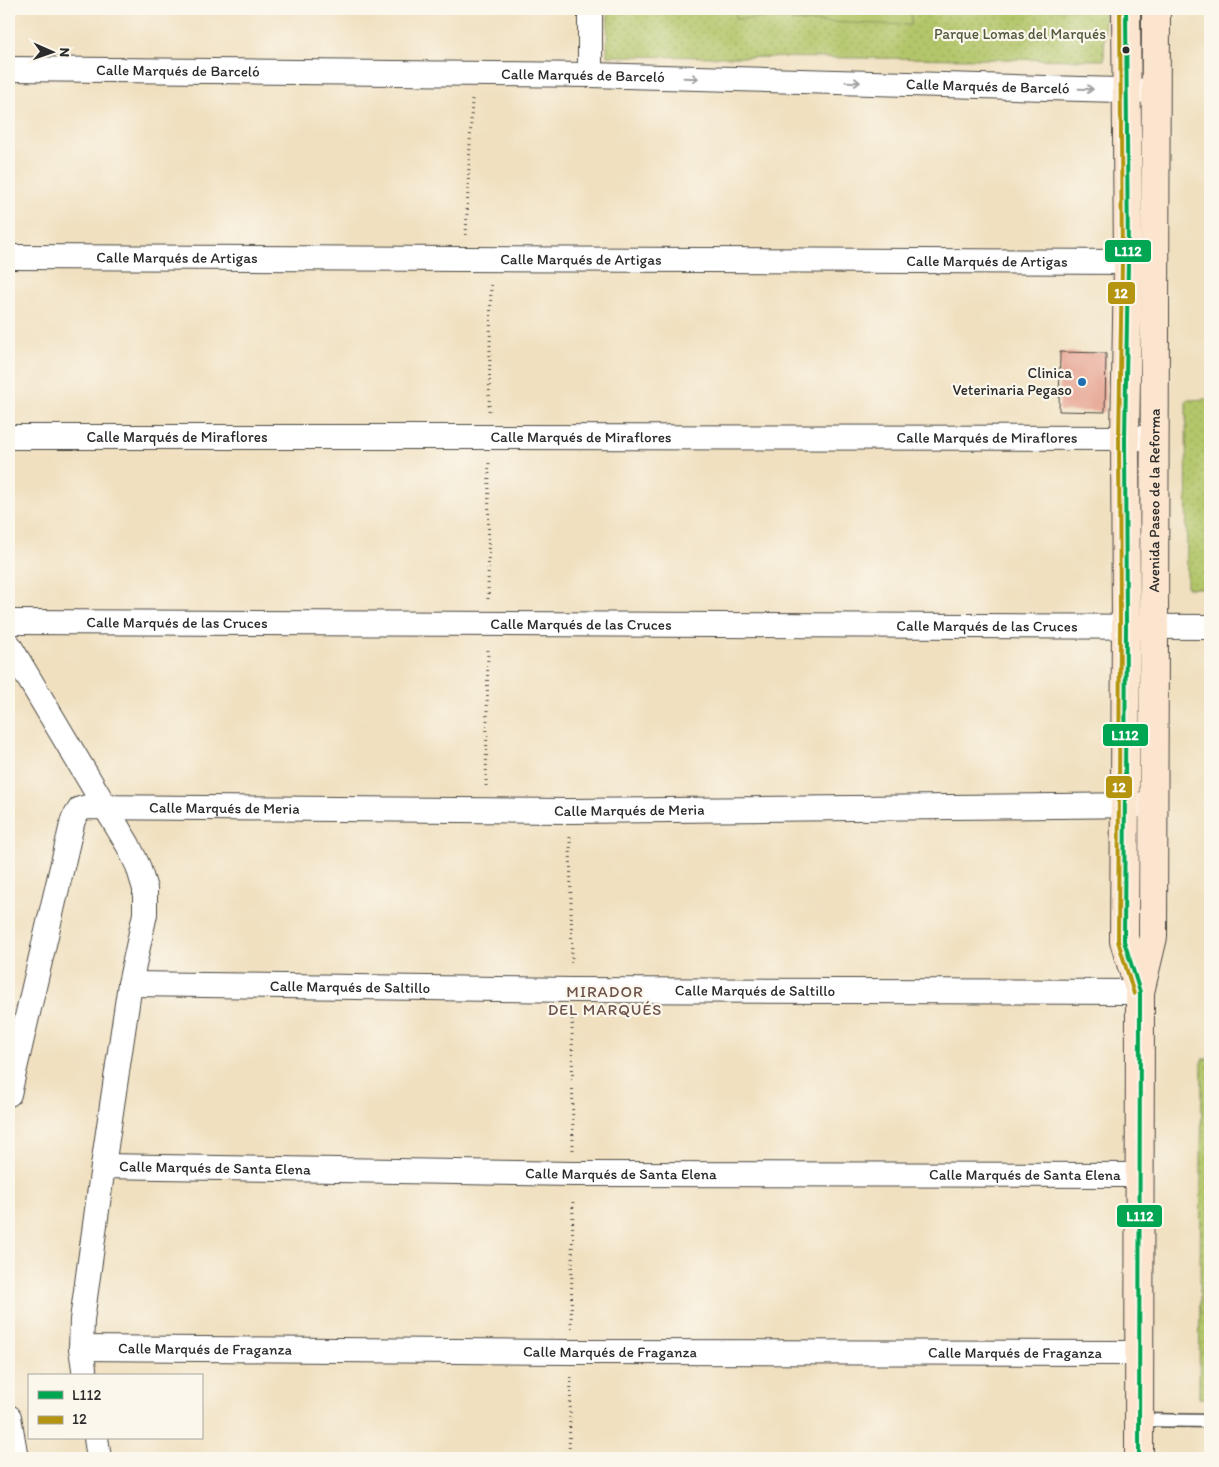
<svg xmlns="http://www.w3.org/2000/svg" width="1219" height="1467" font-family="Itim,sans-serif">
<defs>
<pattern id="green-dots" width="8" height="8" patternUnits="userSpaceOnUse" patternTransform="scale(1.25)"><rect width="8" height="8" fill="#b3c66a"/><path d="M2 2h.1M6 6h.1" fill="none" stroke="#9aaa5c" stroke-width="1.8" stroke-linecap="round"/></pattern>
</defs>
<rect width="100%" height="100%" fill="#fbf7ec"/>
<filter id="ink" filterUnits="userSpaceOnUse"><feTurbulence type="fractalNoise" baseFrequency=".02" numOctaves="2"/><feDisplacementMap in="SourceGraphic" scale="10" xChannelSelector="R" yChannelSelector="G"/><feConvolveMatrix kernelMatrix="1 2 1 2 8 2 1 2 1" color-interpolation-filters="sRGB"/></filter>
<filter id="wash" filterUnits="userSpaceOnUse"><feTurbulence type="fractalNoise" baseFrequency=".0096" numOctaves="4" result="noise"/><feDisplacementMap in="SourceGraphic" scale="20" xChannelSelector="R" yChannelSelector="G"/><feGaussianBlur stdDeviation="1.12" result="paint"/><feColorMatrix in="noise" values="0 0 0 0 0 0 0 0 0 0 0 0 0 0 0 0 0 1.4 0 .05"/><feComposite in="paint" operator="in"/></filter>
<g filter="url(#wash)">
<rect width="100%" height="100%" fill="#f0e0c0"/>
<g fill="url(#green-dots)" stroke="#6f784a">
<path d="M608,9h497l-1,51 -497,-4z"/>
<path d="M1210,399v189h-23l-1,-188z"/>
<path d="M1202,1059h8v339h-11z"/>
</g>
<g fill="#b3c66a" stroke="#6f784a">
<path d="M736,9h54l1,9 -55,1z"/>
<path d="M792,9h120l-1,16 -120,-4z"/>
</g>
<g id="blocks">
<path fill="#e49a87" d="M1060,352l46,1 -1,59 -46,-1z"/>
</g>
</g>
<g filter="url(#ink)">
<use href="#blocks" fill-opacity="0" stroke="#494641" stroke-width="1"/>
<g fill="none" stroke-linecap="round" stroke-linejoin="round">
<g stroke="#494641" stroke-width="15">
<path id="lane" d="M1139,1420l71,1"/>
</g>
<g stroke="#494641" stroke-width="26">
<g id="street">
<path d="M590,9v66"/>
<path id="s1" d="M9,69l581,6 565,16"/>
<path id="s2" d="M9,257l1137,5"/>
<path id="s3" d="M9,437h480l665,1"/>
<path id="s4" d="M9,622l1201,5"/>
<path d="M9,645l119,200 10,21 7,23v25l-15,70 -27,182 -21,154 -1,28 4,28"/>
<path id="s5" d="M130,984l442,6 568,2"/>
<path id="s6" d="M9,1094l64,-274 7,-11 7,-2 483,4 574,-6"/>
<path id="s7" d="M103,1166l470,8 566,1"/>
<path id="s8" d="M81,1348l490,4 568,1"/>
<path d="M9,1417l7,41"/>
<path d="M96,1438l3,20"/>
</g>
</g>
<g stroke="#494641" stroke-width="30">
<g id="secondary">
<path d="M1126,9l2,253 -3,176 1,188 -2,315 16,51"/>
<path id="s9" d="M1139,1458l1,-466 13,-55 3,-928"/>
</g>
</g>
<g stroke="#494641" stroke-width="3" stroke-dasharray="1 4" stroke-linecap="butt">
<path d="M466,235l6,-136"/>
<path d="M489,411l2,-128"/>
<path d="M488,599l1,-139"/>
<path d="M486,786l2,-138"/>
<path d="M570,837l2,128"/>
<path d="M572,1014l1,136"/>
<path d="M571,1328l2,-129"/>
<path d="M569,1458l2,-81"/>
</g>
<use href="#lane" stroke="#fff" stroke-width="12"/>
<use href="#street" stroke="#fff" stroke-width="24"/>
<use href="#secondary" stroke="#fce5cf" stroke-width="28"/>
<g stroke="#fbf7ec" stroke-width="8">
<path id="bus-1" d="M1126,9l2,253 -3,176 1,188 -2,315 16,51 -1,466"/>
</g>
<g stroke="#fbf7ec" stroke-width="8">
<path id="bus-2" d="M1120,9l2,253 -3,176 1,188 -2,315 16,53"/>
</g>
<use href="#bus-1" stroke="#00a651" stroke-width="4"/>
<use href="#bus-2" stroke="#b5940f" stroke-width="4"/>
</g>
<defs><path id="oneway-shaft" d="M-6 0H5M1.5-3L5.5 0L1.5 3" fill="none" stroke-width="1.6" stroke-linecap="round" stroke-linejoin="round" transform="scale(1.25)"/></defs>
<g stroke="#a0a0a0">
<use href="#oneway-shaft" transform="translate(691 78) rotate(2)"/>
<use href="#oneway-shaft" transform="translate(853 82) rotate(2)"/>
<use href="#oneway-shaft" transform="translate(1086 89) rotate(2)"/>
</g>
</g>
<circle fill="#2b2b2b" stroke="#fbf7ec" stroke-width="2" cx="1126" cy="50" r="4.5"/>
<circle fill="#1f6fb2" stroke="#fbf7ec" stroke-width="2" cx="1082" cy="382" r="5"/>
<g text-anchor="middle" stroke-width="4.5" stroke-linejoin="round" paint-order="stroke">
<g font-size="15" fill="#545a3e" stroke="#fbf7ec">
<text x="1020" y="39">Parque Lomas del Marqués</text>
</g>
<g font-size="15" fill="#2b2b2b" stroke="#fbf7ec">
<text dy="5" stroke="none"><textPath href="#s1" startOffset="169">Calle Marqués de Barceló</textPath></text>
<text dy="5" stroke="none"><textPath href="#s1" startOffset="574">Calle Marqués de Barceló</textPath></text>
<text dy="5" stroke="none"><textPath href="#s1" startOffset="979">Calle Marqués de Barceló</textPath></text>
<text dy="5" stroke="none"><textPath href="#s2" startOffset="168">Calle Marqués de Artigas</textPath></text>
<text dy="5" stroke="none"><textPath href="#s2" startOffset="572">Calle Marqués de Artigas</textPath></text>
<text dy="5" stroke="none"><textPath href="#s2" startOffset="978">Calle Marqués de Artigas</textPath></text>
<text dy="5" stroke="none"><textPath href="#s3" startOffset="168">Calle Marqués de Miraflores</textPath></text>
<text dy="5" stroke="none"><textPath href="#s3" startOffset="572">Calle Marqués de Miraflores</textPath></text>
<text dy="5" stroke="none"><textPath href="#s3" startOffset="978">Calle Marqués de Miraflores</textPath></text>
<text dy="5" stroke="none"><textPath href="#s9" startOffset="959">Avenida Paseo de la Reforma</textPath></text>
<text dy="5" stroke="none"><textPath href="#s4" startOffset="168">Calle Marqués de las Cruces</textPath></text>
<text dy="5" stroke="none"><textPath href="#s4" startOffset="572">Calle Marqués de las Cruces</textPath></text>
<text dy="5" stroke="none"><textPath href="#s4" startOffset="978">Calle Marqués de las Cruces</textPath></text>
<text dy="5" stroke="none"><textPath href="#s6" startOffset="439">Calle Marqués de Meria</textPath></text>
<text dy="5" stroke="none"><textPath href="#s6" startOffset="844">Calle Marqués de Meria</textPath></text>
<text dy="5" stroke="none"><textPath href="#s5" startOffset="220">Calle Marqués de Saltillo</textPath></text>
<text dy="5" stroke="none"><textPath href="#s5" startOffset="625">Calle Marqués de Saltillo</textPath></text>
<text dy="5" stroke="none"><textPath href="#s7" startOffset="112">Calle Marqués de Santa Elena</textPath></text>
<text dy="5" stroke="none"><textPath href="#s7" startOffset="518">Calle Marqués de Santa Elena</textPath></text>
<text dy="5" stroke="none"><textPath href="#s7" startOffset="922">Calle Marqués de Santa Elena</textPath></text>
<text dy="5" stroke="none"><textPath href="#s8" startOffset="124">Calle Marqués de Fraganza</textPath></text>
<text dy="5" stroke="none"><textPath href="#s8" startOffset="529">Calle Marqués de Fraganza</textPath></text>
<text dy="5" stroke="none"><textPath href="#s8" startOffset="934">Calle Marqués de Fraganza</textPath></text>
</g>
<g font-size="15" fill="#2b2b2b" stroke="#fbf7ec" text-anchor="end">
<text x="1072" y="378">Clinica<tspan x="1072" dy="17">Veterinaria Pegaso</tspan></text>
</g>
<g font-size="16" letter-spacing="1" fill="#6c524b" stroke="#fbf7ec">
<text x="605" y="997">MIRADOR<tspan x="605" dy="18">DEL MARQUÉS</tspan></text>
</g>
</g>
<g stroke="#fbf7ec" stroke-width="2">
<rect x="1104" y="239" width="48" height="24" rx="5" fill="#00a651"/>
<rect x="1107" y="281" width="29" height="24" rx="5" fill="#b5940f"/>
<rect x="1102" y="723" width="47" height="24" rx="5" fill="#00a651"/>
<rect x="1105" y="775" width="28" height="24" rx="5" fill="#b5940f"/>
<rect x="1116" y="1204" width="47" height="24" rx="5" fill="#00a651"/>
</g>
<g font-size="14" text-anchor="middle" font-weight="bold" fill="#fff">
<text x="1128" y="256">L112</text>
<text x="1121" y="298">12</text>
<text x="1125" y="740">L112</text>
<text x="1119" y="792">12</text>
<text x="1140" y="1221">L112</text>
</g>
<rect width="1219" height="1467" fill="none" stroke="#fbf7ec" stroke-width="30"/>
<rect x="28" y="1374" width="175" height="65" fill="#fbf7ec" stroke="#a8a59f"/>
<rect x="38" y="1391" width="25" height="8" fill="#00a651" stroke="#a8a59f"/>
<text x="72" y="1400" font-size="15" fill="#2b2b2b">L112</text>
<rect x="38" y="1416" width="25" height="8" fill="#b5940f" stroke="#a8a59f"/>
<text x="72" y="1424" font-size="15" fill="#2b2b2b">12</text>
<g transform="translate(52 52) rotate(92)" stroke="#fbf7ec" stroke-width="4" paint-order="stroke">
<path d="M0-4L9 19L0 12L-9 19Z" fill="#2b2b2b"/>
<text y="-8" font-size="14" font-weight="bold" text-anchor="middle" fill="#2b2b2b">N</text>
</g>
</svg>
